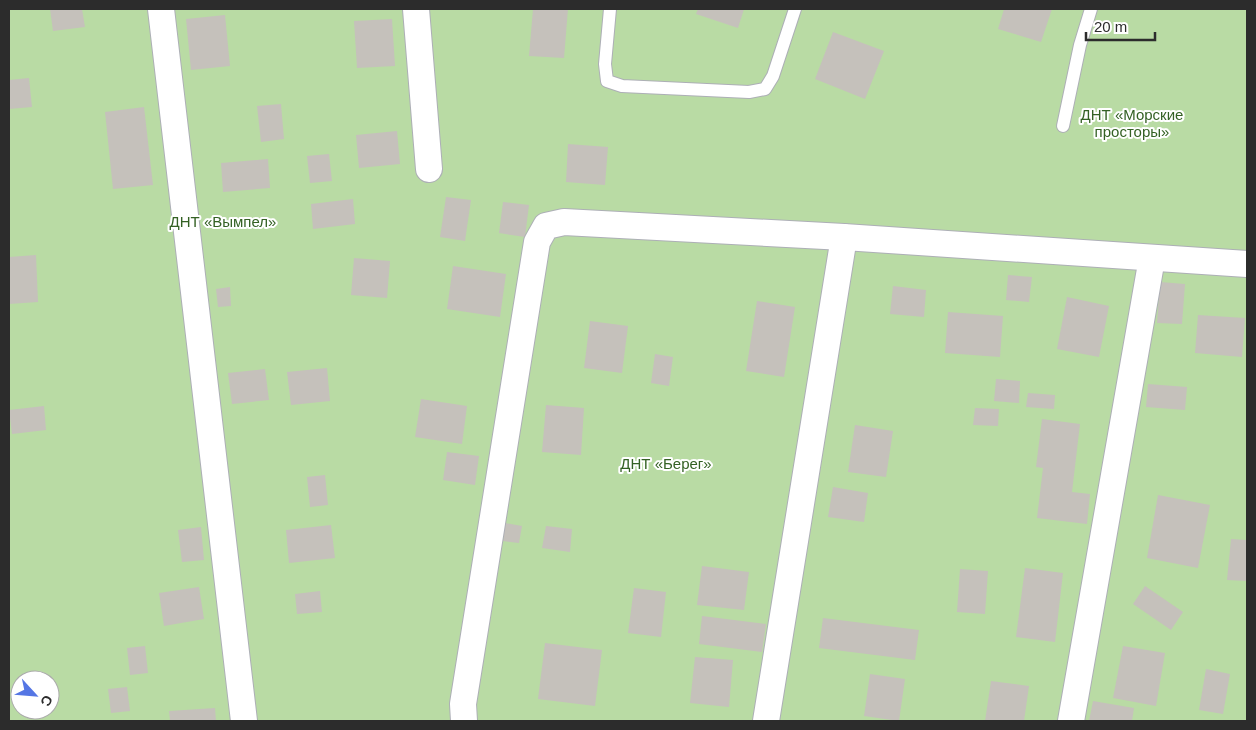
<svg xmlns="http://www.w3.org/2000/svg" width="1256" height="730" font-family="Helvetica,sans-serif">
<rect width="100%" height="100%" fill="#ece6e0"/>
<path fill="#b9dba4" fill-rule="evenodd" d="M9,9h1238v712h-1238zM20,680h30v30h-30z"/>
<g fill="#c5c1bb">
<path d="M50,9h32l3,18 -32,4z"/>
<path d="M533,9h35l-4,49 -35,-2z"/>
<path d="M698,9h46l-6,19 -42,-14z"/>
<path d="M1004,9h48l-11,33 -43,-13z"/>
<path d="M225,15l5,51 -39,4 -5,-51z"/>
<path d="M392,19l3,47 -38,2 -3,-47z"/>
<path d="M833,32l51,19 -19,48 -50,-20z"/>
<path d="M29,78l3,29 -23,2v-29z"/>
<path d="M281,104l3,35 -23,3 -4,-36z"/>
<path d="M144,107l9,78 -40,4 -8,-77z"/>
<path d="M397,131l3,33 -41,4 -3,-33z"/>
<path d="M568,144l40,3 -3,38 -39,-3z"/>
<path d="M329,154l3,27 -22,2 -3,-27z"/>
<path d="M268,159l2,29 -47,4 -2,-29z"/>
<path d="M446,197l25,3 -6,41 -25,-4z"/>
<path d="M353,199l2,25 -42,5 -2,-25z"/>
<path d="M503,202l26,3 -4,32 -26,-4z"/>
<path d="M36,255l2,47 -29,2v-47z"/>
<path d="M354,258l36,3 -3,37 -36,-3z"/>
<path d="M453,266l53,8 -6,43 -53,-8z"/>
<path d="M1008,275l24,2 -3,25 -23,-2z"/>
<path d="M1160,282l25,2 -3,40 -25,-1z"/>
<path d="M893,286l33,4 -2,27 -34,-3z"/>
<path d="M230,287l1,19 -13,1 -2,-18z"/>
<path d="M1067,297l42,9 -10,51 -42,-8z"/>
<path d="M757,301l38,6 -11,70 -38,-6z"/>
<path d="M948,312l55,4 -3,41 -55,-4z"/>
<path d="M1198,315l47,3 -3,39 -47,-4z"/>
<path d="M590,321l38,5 -6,47 -38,-5z"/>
<path d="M655,354l18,3 -4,29 -18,-3z"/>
<path d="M327,368l3,33 -39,4 -4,-33z"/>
<path d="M265,369l4,31 -37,4 -4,-31z"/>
<path d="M996,379l24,2 -1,22 -25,-2z"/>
<path d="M1148,384l39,3 -2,23 -39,-3z"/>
<path d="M1028,393l27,2 -1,14 -28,-2z"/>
<path d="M421,399l46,7 -5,38 -47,-7z"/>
<path d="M546,405l38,3 -3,47 -39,-3z"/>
<path d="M44,406l2,24 -34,4 -3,-24z"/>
<path d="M975,408l24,1 -1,17 -25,-1z"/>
<path d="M1042,419l38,5 -8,68 18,2 -3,30 -50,-6 6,-50 -7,-1z"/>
<path d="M855,425l38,6 -7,46 -38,-5z"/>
<path d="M447,452l32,4 -4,29 -32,-5z"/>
<path d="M325,475l3,30 -18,2 -3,-30z"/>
<path d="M833,487l35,6 -4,29 -36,-5z"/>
<path d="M1158,495l52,10 -12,63 -51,-10z"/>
<path d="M505,523l17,3 -3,17 -16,-2z"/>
<path d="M331,525l4,33 -46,5 -3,-33z"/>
<path d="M546,526l26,3 -2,23 -28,-4z"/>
<path d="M201,527l3,33 -22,2 -4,-32z"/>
<path d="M1231,539l16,1v41l-20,-1z"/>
<path d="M702,566l47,6 -5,38 -47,-5z"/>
<path d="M1025,568l38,5 -8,69 -39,-5z"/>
<path d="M960,569l28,2 -3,43 -28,-2z"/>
<path d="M1145,586l38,26 -12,18 -38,-26z"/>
<path d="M199,587l5,32 -40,7 -5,-33z"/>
<path d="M634,588l32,4 -5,45 -33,-4z"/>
<path d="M320,591l2,21 -25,2 -2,-20z"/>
<path d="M702,616l64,8 -4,28 -63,-8z"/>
<path d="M823,618l96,12 -4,30 -96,-12z"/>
<path d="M545,643l57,7 -7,56 -57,-7z"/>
<path d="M145,646l3,27 -18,2 -3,-27z"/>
<path d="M1123,646l42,7 -9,53 -43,-8z"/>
<path d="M695,657l38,3 -4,47 -39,-4z"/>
<path d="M1206,669l24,5 -7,40 -24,-4z"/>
<path d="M870,674l35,5 -6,42 -35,-5z"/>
<path d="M991,681l38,5 -5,35h-39z"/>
<path d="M127,687l3,24 -19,2 -3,-24z"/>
<path d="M1093,701l41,7 -2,13h-43z"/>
<path d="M215,708l1,13h-46l-1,-10z"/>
</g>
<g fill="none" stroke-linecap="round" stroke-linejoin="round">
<g stroke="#adafb6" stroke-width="14">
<g id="service">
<path d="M610,9l-5,55 2,17 15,5 127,6 16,-3 8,-13 22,-67"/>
<path d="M1063,126l17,-81 11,-36"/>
</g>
</g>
<g stroke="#adafb6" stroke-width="28">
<g id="minor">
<path d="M161,9l83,712"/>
<path d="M416,9l13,160"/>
<path d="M464,721l-1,-17 74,-462 9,-16 18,-4 280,15 403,27"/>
<path d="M766,721l78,-484"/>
<path d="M1071,721l81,-463"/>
</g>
</g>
<use href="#service" stroke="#fff" stroke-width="12"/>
<use href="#minor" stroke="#fff" stroke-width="26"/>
</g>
<g text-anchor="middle" stroke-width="4" stroke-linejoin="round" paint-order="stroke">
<g font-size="15" fill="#346124" stroke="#fff">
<text x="1132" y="120">ДНТ «Морские<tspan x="1132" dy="17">просторы»</tspan></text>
<text x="223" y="227">ДНТ «Вымпел»</text>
<text x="666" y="469">ДНТ «Берег»</text>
</g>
</g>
<rect width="1256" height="730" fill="none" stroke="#2c2c2c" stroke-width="20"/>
<g transform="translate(35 695) rotate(116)"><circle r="24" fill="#ffffff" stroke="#ababab"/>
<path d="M0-4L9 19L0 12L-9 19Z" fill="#5576e4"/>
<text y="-8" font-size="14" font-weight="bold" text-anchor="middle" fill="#2c2c2c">С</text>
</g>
<path d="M1086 32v8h69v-8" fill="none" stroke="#2c2c2c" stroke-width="2.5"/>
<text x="1094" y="32" font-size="15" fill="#2c2c2c" stroke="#ffffff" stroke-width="4" paint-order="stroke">20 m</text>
</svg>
